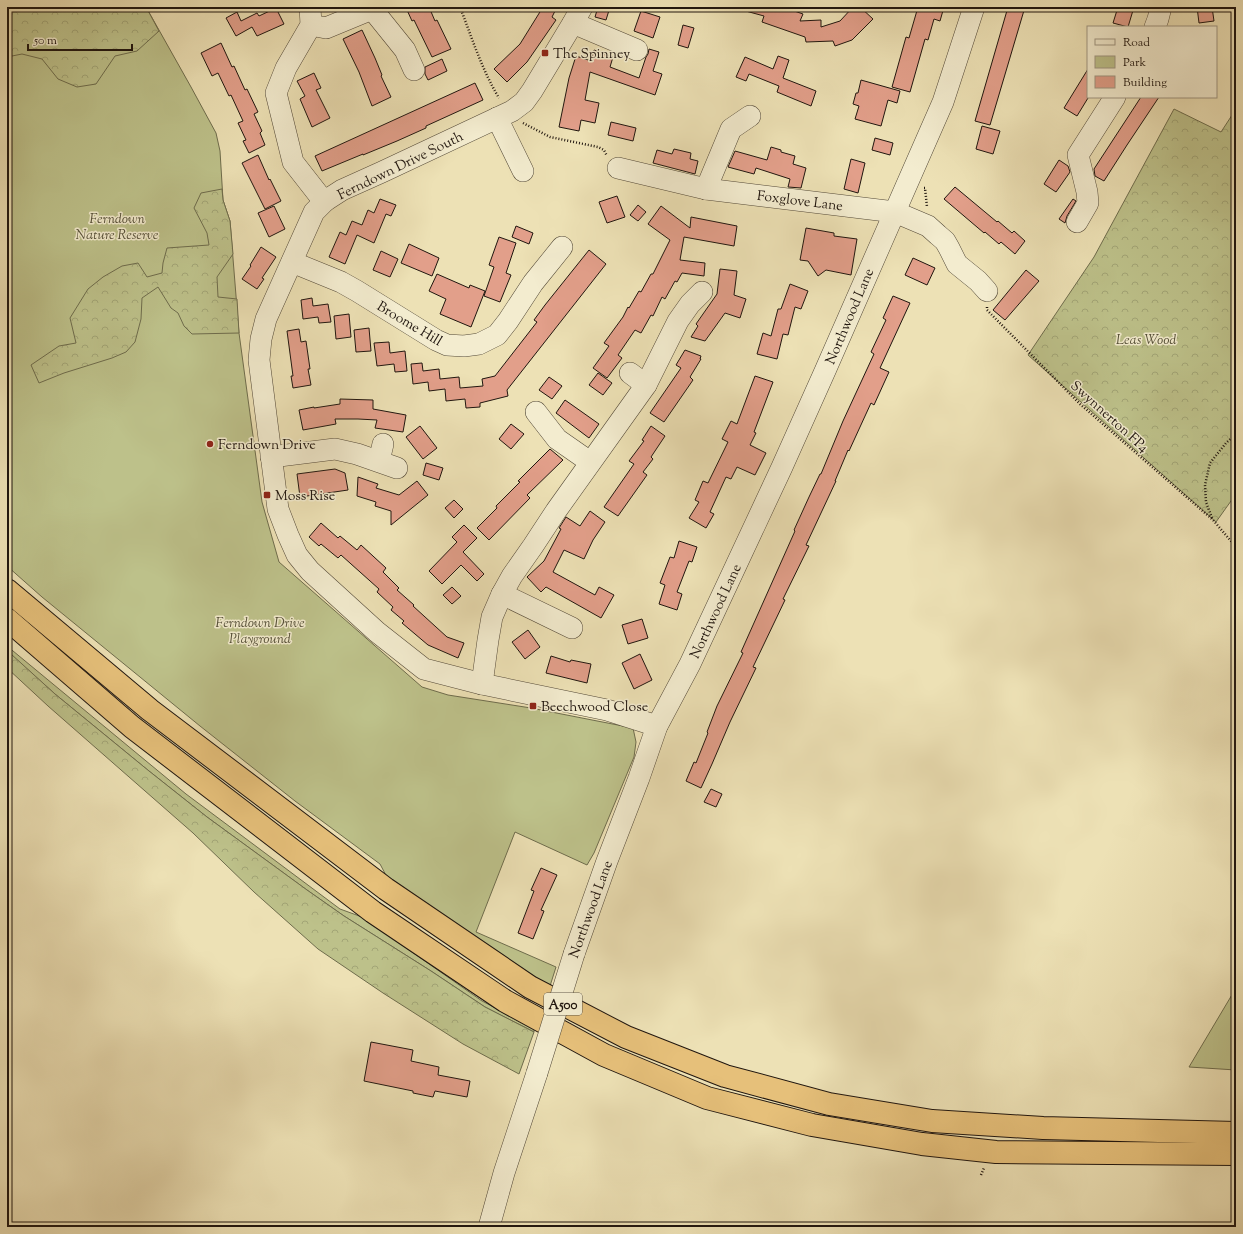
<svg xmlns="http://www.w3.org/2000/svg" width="1243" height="1234" font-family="'Sorts Mill Goudy',serif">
<defs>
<pattern id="forest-crowns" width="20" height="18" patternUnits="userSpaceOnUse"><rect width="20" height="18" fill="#bdc18a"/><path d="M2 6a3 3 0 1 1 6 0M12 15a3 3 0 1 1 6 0" fill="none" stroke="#a2a576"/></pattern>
</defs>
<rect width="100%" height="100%" fill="#ede1b5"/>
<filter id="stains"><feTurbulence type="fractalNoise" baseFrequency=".005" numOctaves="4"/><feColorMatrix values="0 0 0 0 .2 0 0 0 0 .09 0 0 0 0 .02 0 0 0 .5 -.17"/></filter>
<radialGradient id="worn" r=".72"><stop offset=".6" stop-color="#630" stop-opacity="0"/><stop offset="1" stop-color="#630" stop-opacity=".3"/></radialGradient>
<g fill="#bdc18a" stroke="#6e6c4c">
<path d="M7,7l112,13 27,-13 45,80 25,46 4,18 3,49 7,21 9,112 23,169 17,60 143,125 26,8 83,13 102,20 3,14 -2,15 -40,96 -7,12 -72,-33 -39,100 80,35 -6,19 -74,-45 -87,-60 -9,-17 -85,-63 -95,-75 -158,-129 -35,-31z"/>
<path d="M7,646l179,148 154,115 22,8 120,84 52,27v4l-49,-25 -54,-36 -87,-55 -37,-26 -100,-73 -58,-46 -94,-77 -48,-43z"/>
<path d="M1236,988v82l-47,-3z"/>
</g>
<g fill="url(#forest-crowns)" stroke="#6e6c4c">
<path d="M7,7h111l4,3 14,-3h10l13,24 -22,20 -22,5 -19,28 -19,3 -19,-8 -16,-20 -20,-5 -15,3z"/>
<path d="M1174,109l47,23 15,-23v385l-20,28 -188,-167 66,-98z"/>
<path d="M222,189l1,11 7,21 3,33 -16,23 1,20 19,2 2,34 -47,1 -8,-8 -6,-13 -7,-5 -13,-21 -16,11 -1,21 -6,23 -9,10 -14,6 -48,15 -25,10 -8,-18 28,-19 17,-3 -6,-25 18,-29 15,-12 19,-11 16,-3 9,14 15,-4 1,-10 4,-15 42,-3 -2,-12 -13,-25 7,-15z"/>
<path d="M11,654l44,40 94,77 58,46 100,73 37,26 87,55 54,36 49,25 -15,42 -56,-30 -80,-51 -65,-44 -64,-57 -61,-59 -145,-127 -41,-38z"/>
</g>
<g fill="#e29f8a" stroke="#20160f">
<path d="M413,7h16l6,14 2,-1 14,29 -19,8 -18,-37 -2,1 -5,-11z"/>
<path d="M543,7h14l-5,10 4,3 -29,42 -20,20 -13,-13 26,-25z"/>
<path d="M598,7h12l-4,13 -11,-3z"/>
<path d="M742,7h41l20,7 -3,7 21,-1v7l19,-6 13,-14h7l13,12 -21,21 -17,6 -2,-5 -27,1 -1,-5 -43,-15 2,-6 -22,-6z"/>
<path d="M918,7h26l-4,14 -6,-2 -6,21 -3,-1 -15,53 -18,-5 14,-50 3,1z"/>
<path d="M1008,7h17l-35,118 -15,-4z"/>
<path d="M1118,7h16l-6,20 -15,-4z"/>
<path d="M1197,7h15l2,14 -15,2z"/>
<path d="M276,8l8,16 -27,12 -5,-9 -16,9 -10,-18 11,-6 4,9 16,-8 2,3z"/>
<path d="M641,11l19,6 -7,21 -19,-7z"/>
<path d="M683,25l11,3 -6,20 -10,-3z"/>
<path d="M362,30l13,28 7,17 -1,1 10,21 -19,9 -13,-34 -16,-33z"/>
<path d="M221,43l11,24 2,-1 11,24 2,-1 11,23 -4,2 8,17 -2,2 5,12 -16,8 -6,-12 3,-1 -8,-17 5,-2 -12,-26 -2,1 -11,-23 -6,3 -11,-23z"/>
<path d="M649,49l10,3 -6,19 9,3 -7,21 -65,-23 -5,28 14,3 -4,20 -14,-3 -2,11 -20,-4 10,-49 7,-22 15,5 3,-11 19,7 -3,10 29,11 7,-21 2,-3z"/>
<path d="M778,56l11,4 -6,18 33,13 -5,15 -34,-14 2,-6 -30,-12 -3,7 -10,-4 9,-20 28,12z"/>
<path d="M442,59l5,12 -19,9 -3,-6v-7z"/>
<path d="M1088,69v29l-11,18 -13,-8z"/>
<path d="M314,73l7,15 -5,2 14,28 -18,9 -12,-28 5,-3 -8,-15z"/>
<path d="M861,80l39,11 -3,12 -9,-3 -7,26 -26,-7 4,-13 -6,-2 3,-11h2z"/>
<path d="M475,83l8,17 -57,26v2l-29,13 -34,14v-1l-41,17 -7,-15z"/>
<path d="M1141,97h18l-32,48 -23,36 -9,-5 -1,-7z"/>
<path d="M611,122l25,6 -3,13 -25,-6z"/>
<path d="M982,126l18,5 -7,23 -17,-5z"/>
<path d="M875,138l18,5 -3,12 -18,-5z"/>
<path d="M771,147l10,3v2l14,4 -2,8 13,4 -5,20 -13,-1 2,-8 -34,-11 -2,6 -26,-7 7,-16 32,9z"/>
<path d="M674,149l17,4 -1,6 8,2 -3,13 -42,-11 4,-13 15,4z"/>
<path d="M258,155l11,25 1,-1 11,22 -16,8 -23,-46z"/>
<path d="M851,159l14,4 -7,30 -14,-4z"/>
<path d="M1059,160l9,6 2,6 -14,20 -12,-8z"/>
<path d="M955,187l42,35 1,-1 14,12 2,-2 11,10 -10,13 -14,-12 -2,2 -14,-12 -1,1 -40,-34z"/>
<path d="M617,196l8,21 -18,6 -8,-21z"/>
<path d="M380,199l16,6 -5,11 -5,-2 -12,29 -17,-8 -12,29 -16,-7 11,-25 6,3 6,-14 10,4 6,-15 6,3z"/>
<path d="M1073,199l3,2 -9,15 -2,7 -6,-4z"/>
<path d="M638,205l8,7 -8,9 -8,-6z"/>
<path d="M274,206l11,23 -16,8 -11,-24z"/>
<path d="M661,206l29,22 1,-11 46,9 -3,20 -50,-9 -4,23 25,3 -1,13 -22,-3 -5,9 -2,-1 -10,18 -3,-2 -9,19 -2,-1 -10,18 -6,-3 -17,25 4,3 -15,20 -14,-10 16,-22 -5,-3 19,-26 5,-10 1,1 10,-17 2,1 10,-18h2l17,-34 -22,-16z"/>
<path d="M516,226l17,7 -4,11 -17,-7z"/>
<path d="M806,228l28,5v3l23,3 -6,36 -25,-5 -8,6 -10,-15 -8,-1z"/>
<path d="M499,237l17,6 -10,30 5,2 -11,27 -16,-6 10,-29 -5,-2z"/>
<path d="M409,244l30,14 -7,18 -31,-13z"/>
<path d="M261,247l15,10 -14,21 2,1 -7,10 -15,-10 9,-13 -1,-1z"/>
<path d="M589,250l17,14 -99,126 1,6 -28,7v4l-14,1 -1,-9 -19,2 -1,-12 -16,2 -1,-9 -15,2 -2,-20 11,-1 1,8 16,-2 1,10 19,-2 1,11 23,-2 -1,-7 13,-3 42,-54 -3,-2 11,-15z"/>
<path d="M381,251l17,8 -8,18 -17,-7z"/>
<path d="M913,258l22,10 -8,17 -22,-10z"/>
<path d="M720,269l17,2 -3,24 12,4 -6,19 -15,-5 -20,28 -14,-4 7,-11 -2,-2 21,-30z"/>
<path d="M1026,270l13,11 -34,39 -12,-10z"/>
<path d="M437,274l32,14 1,-3 15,6 -14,36 -31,-13 6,-15 -17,-8z"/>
<path d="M790,284l18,7 -7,18 -6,-2 -7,28 -5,-1 -6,25 -20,-5 6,-21 8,3 7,-27h3z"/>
<path d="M893,296l17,7 -30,65 9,4 -15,33 -3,-2 -22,48 -1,-1 -13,31h1l-30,64 3,1 -26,53 2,1 -32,67 3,1 -26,54 -18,42 -11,24 -15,-7 8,-19 2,1 12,-30 -1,-1 10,-26 26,-53 -2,-1 54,-121 -1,-1 15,-33 11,-23h1l22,-53 31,-67 -3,-2 15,-32 -3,-2z"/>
<path d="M312,298l1,8 15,-2 3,18 -12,1 -1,-6 -15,2 -2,-19z"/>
<path d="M349,314l2,23 -15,2 -2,-23z"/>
<path d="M369,328l2,23 -15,1 -2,-22z"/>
<path d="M299,329l2,13 5,-1 4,28h-2l3,16 -18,3 -2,-12h2l-6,-45z"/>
<path d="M389,342l1,11 15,-2 2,20 -12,1 -1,-8 -17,2 -3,-23z"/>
<path d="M685,350l16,6 -1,3h1l-11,18 3,3 -29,42 -14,-9 31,-45 -5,-3z"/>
<path d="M598,373l14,10 -9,12 -14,-10z"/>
<path d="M755,376l18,6 -19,50 2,1 -6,12 16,8 -11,22 -18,-8 -6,12 -5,-2 -16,35 4,2 -8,14 -17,-10 10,-16 -4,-2 8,-19 5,2 20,-41 -6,-3 9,-18 6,3z"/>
<path d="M549,377l13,9 -10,13 -13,-9z"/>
<path d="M340,399l33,1v9l33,6 -3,17 -28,-4 2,-8 -19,-1h-23l1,5 -33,6 -4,-20 15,-3v1l26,-4z"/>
<path d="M565,400l34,24 -10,14 -33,-25z"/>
<path d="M511,424l13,10 -13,15 -12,-10z"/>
<path d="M420,426l17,22 -14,11 -17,-22z"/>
<path d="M651,426l14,10 -14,21 2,2 -10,13 4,3 -29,41 -14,-9 30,-43 -5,-3 15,-20 -2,-1z"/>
<path d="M550,449l13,11 -36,35 3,3 -41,42 -12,-12 20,-20 -1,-2 24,-24 -2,-1z"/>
<path d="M426,463l17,5 -4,12 -16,-5z"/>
<path d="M335,469l10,4 3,17 -48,7 -3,-23z"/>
<path d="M358,477l20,7 -2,4 23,7 18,-14 11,14 -37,30v-14l-16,-5 1,-4 -19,-6z"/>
<path d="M454,500l9,9 -9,9 -9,-10z"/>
<path d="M590,511l15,11 -12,18 -9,19 -20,-9 -11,22 42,23 4,-8 15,8 -13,23 -55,-31 -5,5 -14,-15 17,-16 17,-32 -2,-1 7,-11 14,9z"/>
<path d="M321,523l17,15 2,-2 17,14 4,-5 25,23 -3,4 16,16 -2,2 17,15 -1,1 34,31 17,6 -6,15 -30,-13 -26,-22 2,-2 -13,-11 2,-3 -16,-15 2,-3 -38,-34 -3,3 -17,-14 -2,2 -10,-9z"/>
<path d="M464,525l13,13 -14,14 21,22 -7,7 -16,-16 -19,19 -13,-13 28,-29 -5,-5z"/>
<path d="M679,541l18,6 -5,15 -3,-1 -12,31 5,2 -5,16 -18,-6 6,-19 -5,-2 10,-26 4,1z"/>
<path d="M452,587l9,9 -9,8 -9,-9z"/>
<path d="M642,619l6,19 -20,6 -6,-19z"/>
<path d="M528,630l12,17 -15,12 -13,-17z"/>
<path d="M640,654l12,26 -18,9 -12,-26z"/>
<path d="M551,656l19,6 1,-2 20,4 -4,19 -41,-10z"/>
<path d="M711,789l11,5 -6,13 -12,-5z"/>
<path d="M541,868l16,7 -16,35 3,1 -11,28 -15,-6 16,-42 -3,-1z"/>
<path d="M371,1042l42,8 -2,11 28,6 -1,8 32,6 -3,16 -32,-6 -2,6 -20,-4v-2l-49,-10z"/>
</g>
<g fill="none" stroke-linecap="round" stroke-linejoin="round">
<g stroke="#534938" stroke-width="22">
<g id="minor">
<path d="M310,7l1,18 -25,43 -10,25 17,69 25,32 7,7"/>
<path d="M582,7l-9,16 -41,68 -8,11 -12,9 -130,61 -40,18 -17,11 -11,11 -48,107 -5,20 -2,21 19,149 10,26 9,20 13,16 67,61 47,37 58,15 125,26 50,16"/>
<path d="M372,9l33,41 9,20"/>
<path d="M573,23l64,27"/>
<path d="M311,25l15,3 46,-19 1,-2"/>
<path d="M1155,27l3,-8 3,-12"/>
<path d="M497,118l26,53"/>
<path d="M618,168l88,21 189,23 33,14 10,9 7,6 4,7 8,16 21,17 9,10"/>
<path d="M706,189l25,-60 19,-13"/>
<path d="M1077,222l11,-19 -1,-11 -9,-37 37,-58"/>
<path d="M292,262l49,20 16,9 79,49 11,5 17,1 15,-2 18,-9 11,-14 25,-38 29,-36"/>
<path d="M630,373l16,12"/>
<path d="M536,412l21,27 33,23"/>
<path d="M271,457l64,-8 22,5 40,14"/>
<path d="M379,461l4,-17"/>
<path d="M502,594l70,34"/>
<path d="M482,684l6,-44 4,-23 10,-23 10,-18 21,-30 23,-35 90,-126 32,-64 12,-17 12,-12"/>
<path d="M574,954l33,-93 32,-83 18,-52 33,-62 92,-197 43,-96 118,-269 31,-95"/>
<path d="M489,1227l15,-54 33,-100"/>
</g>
</g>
<g stroke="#20160f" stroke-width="24">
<g id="highway">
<path d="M7,590l143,120 236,179 144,98 96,50 99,39 104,28 103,17 111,7 193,5"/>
<path d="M7,619l125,108 241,185 132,89 99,54 103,43 105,27 110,19 74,8 240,2"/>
</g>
</g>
<g stroke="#20160f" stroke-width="2.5" stroke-dasharray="1 2" stroke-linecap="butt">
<path d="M9,7l51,3 4,-3"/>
<path d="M460,7c12,31 22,63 39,91"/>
<path d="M523,123l27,14 48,10 6,3 3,6"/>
<path d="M924,188h1l2,19"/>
<path d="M987,307v3l93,94 133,116 23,27"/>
<path d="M1212,518l-6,-16 -1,-17 5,-22 16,-20 10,-9"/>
<path d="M981,1175l3,-7"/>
</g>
<use href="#minor" stroke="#f3eccf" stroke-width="21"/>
<use href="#highway" stroke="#e6c07a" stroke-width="22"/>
<g stroke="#534938" stroke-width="22" stroke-linecap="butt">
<path id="minor-bridge" d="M537,1073l37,-119"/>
</g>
<use href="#minor-bridge" stroke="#f3eccf" stroke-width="21"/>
</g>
<g fill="#8f2418" stroke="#f3eccf" stroke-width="1.5">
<rect x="541" y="49" width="8" height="8" rx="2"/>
<circle cx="210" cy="444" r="4"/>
<rect x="263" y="491" width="8" height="8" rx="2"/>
<rect x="529" y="702" width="8" height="8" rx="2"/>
</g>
<g text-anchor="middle" stroke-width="3" stroke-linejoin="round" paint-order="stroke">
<rect fill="#f3eccf" stroke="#5f5649" stroke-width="1" x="544" y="993" width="38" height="22" rx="3"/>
<g font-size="13" font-weight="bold" fill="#20160f">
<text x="563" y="1009">A500</text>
</g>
<g font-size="14" fill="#20160f" stroke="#f3eccf" text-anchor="start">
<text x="553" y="58">The Spinney</text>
<text x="218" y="449">Ferndown Drive</text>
<text x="275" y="500">Moss Rise</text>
<text x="541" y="711">Beechwood Close</text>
</g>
<g font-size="14" fill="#20160f" stroke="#f3eccf">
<text transform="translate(400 165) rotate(-26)" y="5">Ferndown Drive South</text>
<text transform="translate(800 200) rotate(7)" y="5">Foxglove Lane</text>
<text transform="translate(849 316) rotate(-67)" y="5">Northwood Lane</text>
<text transform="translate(410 323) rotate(31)" y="5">Broome Hill</text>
<text transform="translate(1110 416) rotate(42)" y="5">Swynnerton FP4</text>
<text transform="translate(715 611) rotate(-65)" y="5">Northwood Lane</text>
<text transform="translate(590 909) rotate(-70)" y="5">Northwood Lane</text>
</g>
<g font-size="14" font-style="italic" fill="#57523a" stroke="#f3eccf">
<text x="117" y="223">Ferndown<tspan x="117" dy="16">Nature Reserve</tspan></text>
<text x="1146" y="344">Leas Wood</text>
<text x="260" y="627">Ferndown Drive<tspan x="260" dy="16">Playground</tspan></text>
</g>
</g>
<rect width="1243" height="1234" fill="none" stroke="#ede1b5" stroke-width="24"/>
<rect x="8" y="8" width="1227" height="1218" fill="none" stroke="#20160f" stroke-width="2"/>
<rect x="12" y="12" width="1219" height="1210" fill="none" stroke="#20160f"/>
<rect x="1087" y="26" width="130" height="72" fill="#f3eccf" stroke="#9f9682"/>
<rect x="1095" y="39" width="20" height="6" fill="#f3eccf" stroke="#9f9682"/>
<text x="1123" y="46" font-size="12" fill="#20160f">Road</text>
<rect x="1095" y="56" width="20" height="12" fill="#bdc18a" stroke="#9f9682"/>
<text x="1123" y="66" font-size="12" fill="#20160f">Park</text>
<rect x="1095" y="76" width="20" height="12" fill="#e29f8a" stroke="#9f9682"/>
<text x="1123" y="86" font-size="12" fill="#20160f">Building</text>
<path d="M28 44v6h104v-6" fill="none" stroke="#20160f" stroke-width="2"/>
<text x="34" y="44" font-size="12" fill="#20160f" stroke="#f3eccf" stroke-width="3" paint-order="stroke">50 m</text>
<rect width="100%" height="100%" filter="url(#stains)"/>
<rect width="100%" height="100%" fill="url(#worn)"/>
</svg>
